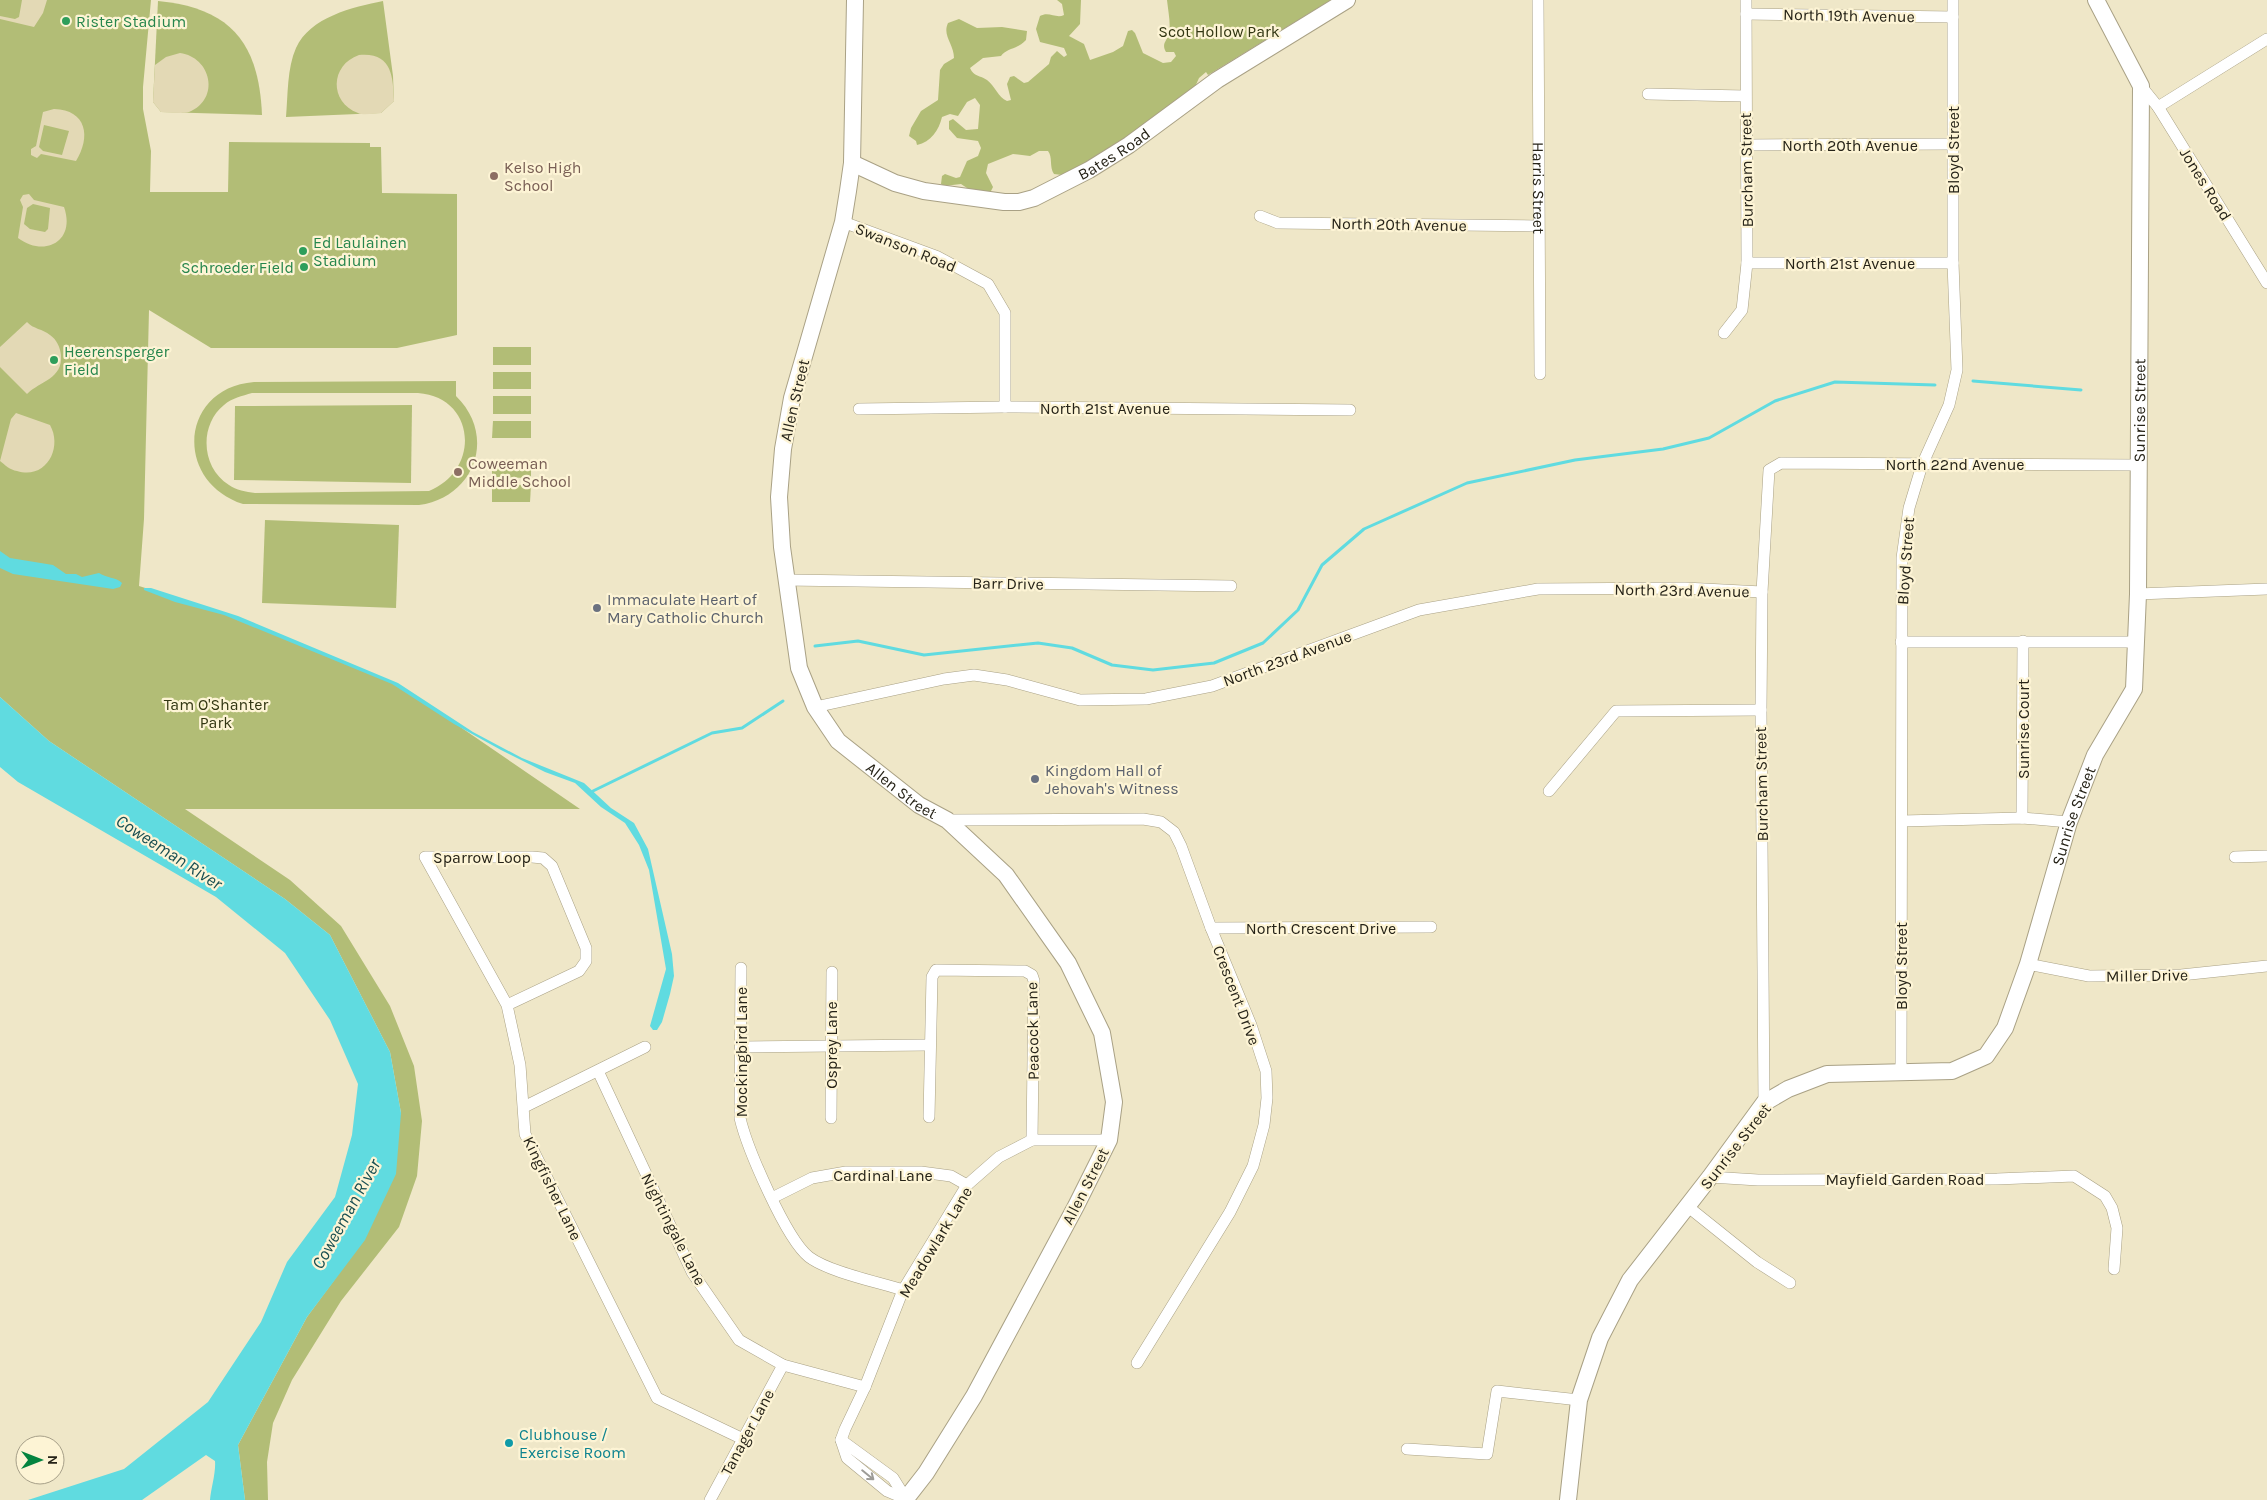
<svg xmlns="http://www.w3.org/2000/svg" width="2267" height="1500" font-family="Karla,sans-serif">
<rect width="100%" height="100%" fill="#efe7c8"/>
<g fill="#b2bd76" fill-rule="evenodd">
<path d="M0,0h151l-8,87v22l8,42 -1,41h78l1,-50 141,1v4h11l1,46 75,1v141l-60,13h-186l-62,-38 -5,209 -5,67 79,25 165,67 32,18 165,113h-395l105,71 51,46 49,80 24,60 8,55 -5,55 -18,51 -58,74 -49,79 -19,43 -6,39 1,38h-23l-7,-55 69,-128 28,-38 66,-166 -11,-61 -60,-117 -45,-36 -236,-158 -49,-44z"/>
<path d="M1057,0h24l-1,24 -11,12 15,8 6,16 23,-8 10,-6 5,-15 4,-1 3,3 8,20 20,10 8,-1 5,-6 -2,-4h-8c-5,-9 1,-10 3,-19 2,-9 -1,-23 -2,-33h164l-123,75 -2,-3 -7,6 -9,20 -73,52 -55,25 -8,-1c-5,-7 -1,-17 -6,-23h-9l-9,5 -17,-2 -25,10 -2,9 7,14 -4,8 -13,-1 -15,-10 -17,2 -3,-2 1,-8 3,-2 11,4 4,-1 7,-16 11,-5 3,-8 -3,-7 -21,-3 -8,-9v-8l4,-2 13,11 12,-1 2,-24 -5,-7 -8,4 -9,14 -8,-2 -8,3c-3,13 -11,25 -25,28l-1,-4 -7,-5 2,-8 10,-17 17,-11 2,-30 4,-6 10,-6c0,-14 -12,-22 -6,-35l11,-4 18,9 25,-1 25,4 -1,9c-8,9 -19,8 -25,16l-18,2 -13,10c4,9 10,7 17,12 8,6 11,17 20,21l4,-1 -4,-16 3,-7 4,-1 10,7 4,-1 21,-18 2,-7 6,-6 7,6 3,-2 -3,-7 -24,-6 -4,-13 4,-13c9,-5 16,3 24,-1l-2,-11z"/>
<path d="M158,1c73,7 101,42 104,114l-101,-3 -8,-10z"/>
<path d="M383,1l10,75 1,25 -13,12 -95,4c2,-22 1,-49 10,-69 14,-31 57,-41 87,-47z"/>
<rect x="493" y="347" width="38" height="18"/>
<rect x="493" y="372" width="38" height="17"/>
<path d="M456,381v15c41,40 19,101 -37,109l-176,-1c-70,-23 -63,-116 11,-122zM252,393h166c58,4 63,77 11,98l-174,2c-9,-1 -19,-3 -26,-8 -28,-17 -30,-60 -5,-80 8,-7 18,-9 28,-12z"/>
<rect x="493" y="396" width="38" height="18"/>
<path d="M412,405l-1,78 -177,-3 1,-74z"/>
<path d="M493,421h38v17h-39z"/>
<path d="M492,460h39v18l-39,-1z"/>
<path d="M492,484l39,1 -1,17h-38z"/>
<path d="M265,520l134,5 -3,83 -134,-5z"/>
</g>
<g fill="#e3d9b5" fill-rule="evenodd">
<path d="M22,0h25l-4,13 -9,14 -34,-8v-3l15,3 4,-2z"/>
<path d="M180,53c31,4 41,46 9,59 -7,2 -20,0 -28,0l-8,-10 2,-37 11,-8z"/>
<path d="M359,55c33,-3 34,21 35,46l-13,12c-7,0 -17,3 -23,0 -29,-11 -28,-48 1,-58z"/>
<path d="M54,109c33,1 37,28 22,52l-35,-7 -4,4 -6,-3v-6l5,-3 7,-34zM44,125l25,6 -7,24 -19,-4 -4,-4z"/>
<path d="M29,194l5,6 30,7c12,34 -19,51 -46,31l5,-31 -3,-7 3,-5zM33,204l17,4 -2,21 -3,3 -15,-3 -6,-5 3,-16z"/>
<path d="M27,322c6,7 16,7 23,13 7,5 10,12 11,20 2,24 -21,26 -34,39l-27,-27v-20z"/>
<path d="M16,413l34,12c13,23 -4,55 -33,46 -7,-1 -12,-6 -17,-10l11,-42z"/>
</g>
<g fill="#60dbe0">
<path d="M0,551l10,7 43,7 13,9h10l6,3 17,-4c7,5 17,4 23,10l-2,4 -7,2 -100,-15 -13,-6z"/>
<path d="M144,588h7l87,28 160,67 75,49 49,26 62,25 27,25 23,15 14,26 24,105 2,22 -4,18 -8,28 -5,8h-4l-3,-4 16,-57 -17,-99 -10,-25 -14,-22 -24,-16 -26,-24 -30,-11 -44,-22 -47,-26 -62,-40 -168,-69 -49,-13 -31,-12z"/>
<path d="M0,697l49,44 236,158 45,36 60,117 11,61 -5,61 -31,66 -58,77 -69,128 7,55h-35c1,-12 6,-27 5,-39l-9,-6 -64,45h-114l96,-31 84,-67 53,-80 26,-60 48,-65 17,-62 6,-51 -28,-64 -45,-67 -69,-56 -198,-115 -18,-15z"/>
</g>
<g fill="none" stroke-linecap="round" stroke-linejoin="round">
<g stroke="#60dbe0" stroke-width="3">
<path d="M1973,381l108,9"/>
<path d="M815,646l43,-5 66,14 114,-12 34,5 40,17 41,5 61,-7 49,-20 35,-33 24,-45 42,-36 103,-46 108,-23 88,-11 46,-11 66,-37 60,-19 100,3"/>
<path d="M593,791l119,-58 30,-5 41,-27"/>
</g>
<g stroke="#a9a185" stroke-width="12">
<g id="street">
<path id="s1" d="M1538,0l2,374"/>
<path d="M1746,14l207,3"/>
<path d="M2141,86l17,21 109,176"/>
<path d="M1648,94l97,2"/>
<path d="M2158,107l109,-68"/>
<path d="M1746,145l208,-1"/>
<path d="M1260,216l18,7 260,3"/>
<path d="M843,222l95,35 50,27 17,29v94"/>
<path d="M1747,263h206"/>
<path d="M1724,333l18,-23 5,-47 -1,-263"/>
<path d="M859,409l146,-2 345,3"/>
<path d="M785,580l446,6"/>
<path d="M2138,594l129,-5"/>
<path d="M1901,642h236"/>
<path d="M815,707l129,-28 30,-4 33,5 73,20 66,-1 66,-13 207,-76 119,-21 147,-1 77,4"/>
<path d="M1549,791l67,-80 145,-1"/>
<path d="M2022,818l1,-177"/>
<path d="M947,820l196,-1 18,3 13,10 7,14 30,82 40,97 15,46 1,27 -3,27 -11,41 -23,46 -93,151"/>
<path d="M1902,821l120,-3 47,4"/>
<path d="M2235,857l32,-1"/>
<path d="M1211,928l220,-1"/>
<path d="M2028,964l61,12 92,-1 86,-9"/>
<path d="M741,968l-1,150c7,30 46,121 69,139 20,15 69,25 94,33"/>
<path d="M507,1005l72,-34 7,-10v-13l-34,-82 -9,-8 -11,-1h-107l82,148 13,60 5,69 132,264 86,41"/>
<path d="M742,1047l187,-2"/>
<path d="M598,1071l94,201 47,68 44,25 82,22"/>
<path d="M1901,1071l1,-513 7,-50 13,-43 27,-60 8,-35 -4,-107v-263"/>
<path d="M1764,1103l-3,-393 1,-118 7,-122 12,-7 356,2"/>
<path d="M524,1107l121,-60"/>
<path d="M929,1117l3,-140 4,-7 89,1 7,4 2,6 -2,159"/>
<path d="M831,1118l1,-146"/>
<path d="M1710,1177l48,3 239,-1 77,-3 31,20 7,12 5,20 -3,41"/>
<path d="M772,1198l40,-20 34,-6h75l30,4 16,9"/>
<path d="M1687,1206l70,56 33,21"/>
<path d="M841,1440l52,38 13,21"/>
<path d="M1407,1449l80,5 10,-63 82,9"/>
<path d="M906,1499l-19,-8 -40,-33 -6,-18 4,-11 20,-42 38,-97 64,-105 32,-28 33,-17h77"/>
<path d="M710,1500l73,-135"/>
</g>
</g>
<g stroke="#a9a185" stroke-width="18">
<g id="secondary">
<path id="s2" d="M855,0l-3,163 -4,28 -5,31 -51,176 -9,51 -4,48 3,50 17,121 16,39 23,34 81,64 28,15 59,55 62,88 34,70 12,69 -5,38 -33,66 -102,190 -48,77 -21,27"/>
<path id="s3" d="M852,163l43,20 29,8 80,11h15l15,-4 55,-28 40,-25 88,-65 130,-80"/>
<path id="s4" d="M1568,1500l11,-100 21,-62 30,-58 80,-103 54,-74 24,-14 39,-15 125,-3 34,-15 19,-28 23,-64 41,-142 26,-67 39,-66 4,-95 3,-508 -45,-86"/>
</g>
</g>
<use href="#street" stroke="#fff" stroke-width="11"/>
<use href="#secondary" stroke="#fff" stroke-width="16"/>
</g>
<defs><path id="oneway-shaft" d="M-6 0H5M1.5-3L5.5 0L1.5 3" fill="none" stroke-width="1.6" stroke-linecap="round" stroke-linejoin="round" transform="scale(1.25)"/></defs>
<use stroke="#9d9c97" href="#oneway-shaft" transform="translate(868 1475) rotate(39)"/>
<g fill="#2e9e5b" stroke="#fdf4d5" stroke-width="2">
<circle cx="66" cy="21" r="5"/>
<circle cx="303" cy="251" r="5"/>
<circle cx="304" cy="267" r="5"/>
<circle cx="54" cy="360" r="5"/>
</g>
<g fill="#8d6e63" stroke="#fdf4d5" stroke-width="2">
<circle cx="494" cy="176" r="5"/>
<circle cx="458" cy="472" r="5"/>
</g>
<g fill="#6b7280" stroke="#fdf4d5" stroke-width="2">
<circle cx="597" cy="608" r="5"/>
<circle cx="1035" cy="779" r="5"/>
</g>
<circle fill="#0f9aa8" stroke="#fdf4d5" stroke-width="2" cx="509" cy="1443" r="5"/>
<g text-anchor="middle" stroke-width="4.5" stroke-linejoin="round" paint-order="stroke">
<g font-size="16" fill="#262318" stroke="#fdf4d5">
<text transform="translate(1849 15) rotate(1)" y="6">North 19th Avenue</text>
<text x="1850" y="151">North 20th Avenue</text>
<text transform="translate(1953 150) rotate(-90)" y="6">Bloyd Street</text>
<text dy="6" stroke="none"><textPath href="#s3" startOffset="280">Bates Road</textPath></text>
<text transform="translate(1746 170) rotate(-91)" y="6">Burcham Street</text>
<text transform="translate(2206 184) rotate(58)" y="6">Jones Road</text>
<text dy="6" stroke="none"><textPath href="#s1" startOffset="188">Harris Street</textPath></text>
<text transform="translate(1399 224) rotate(1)" y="6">North 20th Avenue</text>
<text transform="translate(906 247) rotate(22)" y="6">Swanson Road</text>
<text x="1850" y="269">North 21st Avenue</text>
<text transform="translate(794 400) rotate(-77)" y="6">Allen Street</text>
<text x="1105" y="414">North 21st Avenue</text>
<text dy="6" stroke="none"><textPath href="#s4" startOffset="1362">Sunrise Street</textPath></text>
<text x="1955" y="470">North 22nd Avenue</text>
<text transform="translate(1905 561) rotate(-86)" y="6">Bloyd Street</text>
<text transform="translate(1008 583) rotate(1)" y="6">Barr Drive</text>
<text transform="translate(1682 590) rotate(1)" y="6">North 23rd Avenue</text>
<text transform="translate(1287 658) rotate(-20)" y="6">North 23rd Avenue</text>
<text transform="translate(2023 729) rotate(-90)" y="6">Sunrise Court</text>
<text transform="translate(1761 784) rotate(-91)" y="6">Burcham Street</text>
<text dy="6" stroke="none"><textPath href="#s2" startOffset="842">Allen Street</textPath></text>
<text dy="6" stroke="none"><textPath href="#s4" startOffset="942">Sunrise Street</textPath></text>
<text x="482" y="863">Sparrow Loop</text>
<text x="1321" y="934">North Crescent Drive</text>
<text transform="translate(1901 966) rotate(-90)" y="6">Bloyd Street</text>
<text transform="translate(2147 975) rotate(-1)" y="6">Miller Drive</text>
<text transform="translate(1237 995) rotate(69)" y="6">Crescent Drive</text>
<text transform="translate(1032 1031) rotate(-91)" y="6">Peacock Lane</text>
<text transform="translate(831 1045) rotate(-90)" y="6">Osprey Lane</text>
<text transform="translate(741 1052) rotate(-90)" y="6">Mockingbird Lane</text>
<text transform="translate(1735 1146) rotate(-52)" y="6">Sunrise Street</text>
<text x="883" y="1181">Cardinal Lane</text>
<text x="1905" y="1185">Mayfield Garden Road</text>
<text transform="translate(1085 1186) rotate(-63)" y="6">Allen Street</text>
<text transform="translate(553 1188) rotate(64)" y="6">Kingfisher Lane</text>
<text transform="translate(674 1229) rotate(63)" y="6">Nightingale Lane</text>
<text transform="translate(935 1242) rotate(-59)" y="6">Meadowlark Lane</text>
<text transform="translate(747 1432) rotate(-62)" y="6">Tanager Lane</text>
</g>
<g font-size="16" fill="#27864d" stroke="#fdf4d5" text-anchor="start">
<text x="76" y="27">Rister Stadium</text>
<text x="313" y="248">Ed Laulainen<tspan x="313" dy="18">Stadium</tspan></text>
<text x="294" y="273" text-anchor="end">Schroeder Field</text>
<text x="64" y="357">Heerensperger<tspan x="64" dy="18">Field</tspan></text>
</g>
<g font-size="16" fill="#323612" stroke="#fdf4d5">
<text x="1219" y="37">Scot Hollow Park</text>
<text x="216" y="710">Tam O'Shanter<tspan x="216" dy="18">Park</tspan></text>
</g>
<g font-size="16" fill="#785e54" stroke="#fdf4d5" text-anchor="start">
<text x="504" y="173">Kelso High<tspan x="504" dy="18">School</tspan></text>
<text x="468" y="469">Coweeman<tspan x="468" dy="18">Middle School</tspan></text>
</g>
<g font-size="16" fill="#5b616d" stroke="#fdf4d5" text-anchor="start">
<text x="607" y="605">Immaculate Heart of<tspan x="607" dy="18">Mary Catholic Church</tspan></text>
<text x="1045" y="776">Kingdom Hall of<tspan x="1045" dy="18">Jehovah's Witness</tspan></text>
</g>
<g font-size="16" fill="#0d838f" stroke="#fdf4d5" text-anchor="start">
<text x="519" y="1440">Clubhouse /<tspan x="519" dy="18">Exercise Room</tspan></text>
</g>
<g font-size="18" font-style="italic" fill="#184e51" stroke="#fdf4d5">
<text transform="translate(169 852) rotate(33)" y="6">Coweeman River</text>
<text transform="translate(346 1214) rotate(-61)" y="6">Coweeman River</text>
</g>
</g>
<g transform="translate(40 1460) rotate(90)"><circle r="24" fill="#fdf4d5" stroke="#a7a089"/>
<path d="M0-4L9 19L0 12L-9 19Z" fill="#04843f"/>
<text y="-8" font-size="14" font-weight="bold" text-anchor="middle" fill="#262318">N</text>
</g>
</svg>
